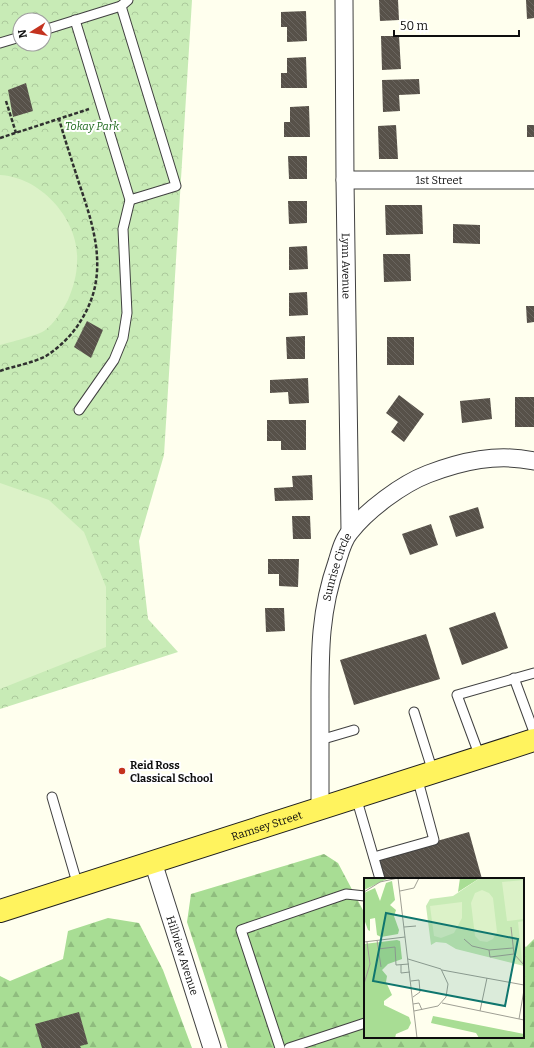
<svg xmlns="http://www.w3.org/2000/svg" width="534" height="1048" font-family="Bitter,serif">
<defs>
<pattern id="forest-firs" width="22" height="20" patternUnits="userSpaceOnUse"><rect width="22" height="20" fill="#a8dd94"/><path d="M5 1l3.5 6h-7zM16 11l3.5 6h-7z" fill="#8fbc7e"/></pattern>
<pattern id="park-crowns" width="20" height="18" patternUnits="userSpaceOnUse"><rect width="20" height="18" fill="#c8ebb6"/><path d="M2 6a3 3 0 1 1 6 0M12 15a3 3 0 1 1 6 0" fill="none" stroke="#abc89b"/></pattern>
<pattern id="building-back-hatch" width="6" height="6" patternUnits="userSpaceOnUse"><rect width="6" height="6" fill="#575149"/><path d="M-1 5l2 2M0 0l6 6M5-1l2 2" fill="none" stroke="#6a655f"/></pattern>
</defs>
<rect width="100%" height="100%" fill="#ffe"/>
<g fill="url(#forest-firs)">
<path d="M324,854l14,9 27,51v123h158v-92l3,2 8,-8v109h-306l-41,-126 4,-28z"/>
<path d="M108,918l31,5 24,47 29,78h-192v-72l10,5 53,-22 5,-28z"/>
</g>
<path fill="url(#park-crowns)" fill-rule="evenodd" d="M0,0h192l-28,455 -25,86 9,78 30,33 -178,57zM20,20h24v24h-24z"/>
<g fill="#dcf2c8">
<path d="M0,175c41,2 80,45 77,87 0,13 -4,26 -9,38 -6,11 -14,24 -24,31 -9,5 -33,11 -44,14z"/>
<path d="M0,483l49,17 35,32 22,55v60l-106,42z"/>
</g>
<g fill="url(#building-back-hatch)">
<path d="M379,0h19l1,20 -19,1z"/>
<path d="M526,0h8v18l-7,1z"/>
<path d="M306,11l1,30 -20,1v-15h-6v-15z"/>
<path d="M381,36h18l2,33 -19,1z"/>
<path d="M306,57l1,31h-26v-15h6v-15z"/>
<path d="M419,79l1,15 -21,1 1,16 -17,1 -1,-32z"/>
<path d="M26,83l7,28 -20,6 -5,-27z"/>
<path d="M309,106l1,31h-26v-15h6v-15z"/>
<path d="M396,125l2,34h-19l-1,-33z"/>
<rect x="527" y="125" width="7" height="12"/>
<path d="M288,156h19v23h-18z"/>
<path d="M288,201h19v22l-18,1z"/>
<path d="M385,205h37l1,29 -37,1z"/>
<path d="M453,224l27,1v19l-27,-1z"/>
<path d="M307,246l1,23 -19,1v-23z"/>
<path d="M383,254h27l1,27 -27,1z"/>
<path d="M307,292l1,23 -19,1v-23z"/>
<path d="M526,306h8v16l-7,1z"/>
<path d="M87,321l16,9 -12,28 -17,-11z"/>
<path d="M305,336v23h-18l-1,-22z"/>
<rect x="387" y="337" width="27" height="28"/>
<path d="M308,378l1,25 -20,1 -1,-12 -18,1v-13z"/>
<path d="M399,395l25,19 -20,28 -13,-10 7,-10 -12,-9z"/>
<rect x="515" y="397" width="19" height="30"/>
<path d="M490,398l2,21 -30,4 -2,-22z"/>
<path d="M267,420h39v30h-25v-9h-14z"/>
<path d="M312,475l1,25 -38,1 -1,-13 19,-1 -1,-11z"/>
<path d="M478,507l6,21 -28,9 -7,-21z"/>
<path d="M292,516h18l1,23h-18z"/>
<path d="M431,524l7,21 -28,10 -8,-21z"/>
<path d="M268,559h31l-1,28 -19,-1v-12h-11z"/>
<path d="M265,608h19l1,23 -19,1z"/>
<path d="M495,612l13,36 -46,17 -13,-37z"/>
<path d="M426,634l14,45 -86,26 -14,-45z"/>
<path d="M469,832l13,47h-100l-6,-21z"/>
<path d="M79,1012l9,32 -8,2 1,2h-39l-7,-24z"/>
</g>
<g fill="none" stroke-linecap="round" stroke-linejoin="round">
<g stroke="#414141" stroke-width="11">
<g id="lane">
<path d="M75,20l55,180 46,-14 -55,-180"/>
<path d="M44,30l77,-24 7,-6"/>
<path d="M0,43l20,-6"/>
<path d="M79,410l35,-50 9,-22 4,-25 -4,-84 7,-29"/>
<path d="M514,678l20,54"/>
<path d="M414,712l19,60"/>
<path d="M320,740l34,-10"/>
<path d="M480,757l-23,-62 77,-22"/>
<path d="M52,797l26,89"/>
<path d="M356,797l24,82"/>
<path d="M374,857l60,-17 -17,-63"/>
<path d="M280,1048l-39,-118 105,-36 19,2"/>
<path d="M289,1048l76,-25"/>
</g>
</g>
<g stroke="#414141" stroke-width="19">
<g id="street">
<path id="s1" d="M344,0l1,180 5,351"/>
<path id="s2" d="M345,180h189"/>
<path id="s3" d="M320,808c0,-33 0,-66 0,-100 0,-53 -1,-95 17,-146 3,-10 6,-22 13,-30 17,-22 52,-48 78,-58 34,-13 69,-21 106,-13"/>
<path id="s4" d="M153,862l59,186"/>
</g>
</g>
<g stroke="#1f1f1f" stroke-width="24">
<g id="primary">
<path id="s5" d="M0,911l534,-171"/>
</g>
</g>
<g stroke="#303030" stroke-width="2.5" stroke-dasharray="4 2" stroke-linecap="butt">
<path d="M6,101l10,32"/>
<path d="M0,138l89,-29"/>
<path d="M0,371c14,-5 33,-8 46,-15 14,-9 26,-21 34,-34 30,-46 15,-92 -1,-139 -7,-22 -14,-43 -20,-64"/>
</g>
<use href="#lane" stroke="#fff" stroke-width="9"/>
<use href="#street" stroke="#fff" stroke-width="17"/>
<use href="#primary" stroke="#fff35e" stroke-width="22"/>
</g>
<circle fill="#c4331f" stroke="#fff" stroke-width="1.5" cx="122" cy="771" r="4"/>
<g text-anchor="middle" stroke-width="4" stroke-linejoin="round" paint-order="stroke">
<g font-size="11" font-style="italic" fill="#1d691b" stroke="#fff">
<text x="92" y="130">Tokay Park</text>
</g>
<g font-size="11" fill="#0e0e0e" stroke="#fff">
<text dy="4" stroke="none"><textPath href="#s2" startOffset="94">1st Street</textPath></text>
<text dy="4" stroke="none"><textPath href="#s1" startOffset="266">Lynn Avenue</textPath></text>
<text dy="4" stroke="none"><textPath href="#s3" startOffset="243">Sunrise Circle</textPath></text>
<text dy="4" stroke="none"><textPath href="#s5" startOffset="280">Ramsey Street</textPath></text>
<text dy="4" stroke="none"><textPath href="#s4" startOffset="98">Hillview Avenue</textPath></text>
</g>
<g font-size="11" font-weight="bold" fill="#0e0e0e" stroke="#fff" text-anchor="start">
<text x="130" y="769">Reid Ross<tspan x="130" dy="13">Classical School</tspan></text>
</g>
</g>
<g transform="translate(364 878)">
<rect width="160" height="160" fill="#ffe"/>
<path d="M0,0h25l-25,12zM96,0h20l-22,14zM28,3l3,19 -5,5 6,5 -2,6 5,14 -1,4 -17,3 -4,-2 -2,-17 -5,1v12l-2,-1 -4,-11v-26l11,-5 5,13 6,-18zM33,62l3,1 2,18 -14,5 -6,6 5,6 -1,6 6,13 -8,6v4l25,12 2,6 -3,6 -12,5 -1,4h-31v-94zM69,138l91,18v4h-45l-3,-5 -45,-10z" fill="#a8dd94"/>
<path d="M116,0h44v88l-68,-17 -10,-6 -10,-1 -5,3 -5,-39 4,-7 23,-3z" fill="#c8ebb6"/>
<path d="M160,2v39l-17,2 -5,-39zM118,12l7,3 4,5 4,34 -4,7 -6,3 -7,-1 -5,-5 -4,-33 4,-10zM98,24v16l-8,15 -13,5 -7,-2 -4,-30zM160,43v39l-2,1 -4,-39z" fill="#dcf2c8"/>
<path fill="none" stroke="#9f9f94" stroke-width="1" d="M34,0l19,160M36,13l14,-3 5,-10M0,14l16,-10 18,-4M40,49l12,-1M147,49l3,27 10,11M100,61l8,7 17,4M13,62l4,27M0,64l41,-5M149,70l-24,2 1,7 24,-3M14,71l17,-2 1,18 13,-1M44,81l33,10 7,15 -2,13 -8,9 -24,5M37,87v8l9,-1M78,92l82,15M47,103l8,-1 1,12 -7,5M0,106l6,-20 -3,-22M78,125l82,17M49,126l6,-1 3,7M116,133l7,-33M155,141l5,-29"/>
<path fill="#0f766e" fill-opacity="0.15" stroke="#0f766e" stroke-width="2" d="M22,35l132,26 -13,67 -132,-25z"/>
<rect width="160" height="160" fill="none" stroke="#0e0e0e" stroke-width="2"/>
</g>
<g transform="translate(32 32) rotate(259)"><circle r="19" fill="#ffffff" stroke="#9f9f9f"/>
<path d="M0-3L7 15L0 10L-7 15Z" fill="#c4331f"/>
<text y="-6" font-size="11" font-weight="bold" text-anchor="middle" fill="#0e0e0e">N</text>
</g>
<path d="M394 30v6h125v-6" fill="none" stroke="#0e0e0e" stroke-width="2"/>
<text x="400" y="30" font-size="12" fill="#0e0e0e" stroke="#ffffff" stroke-width="3" paint-order="stroke">50 m</text>
</svg>
